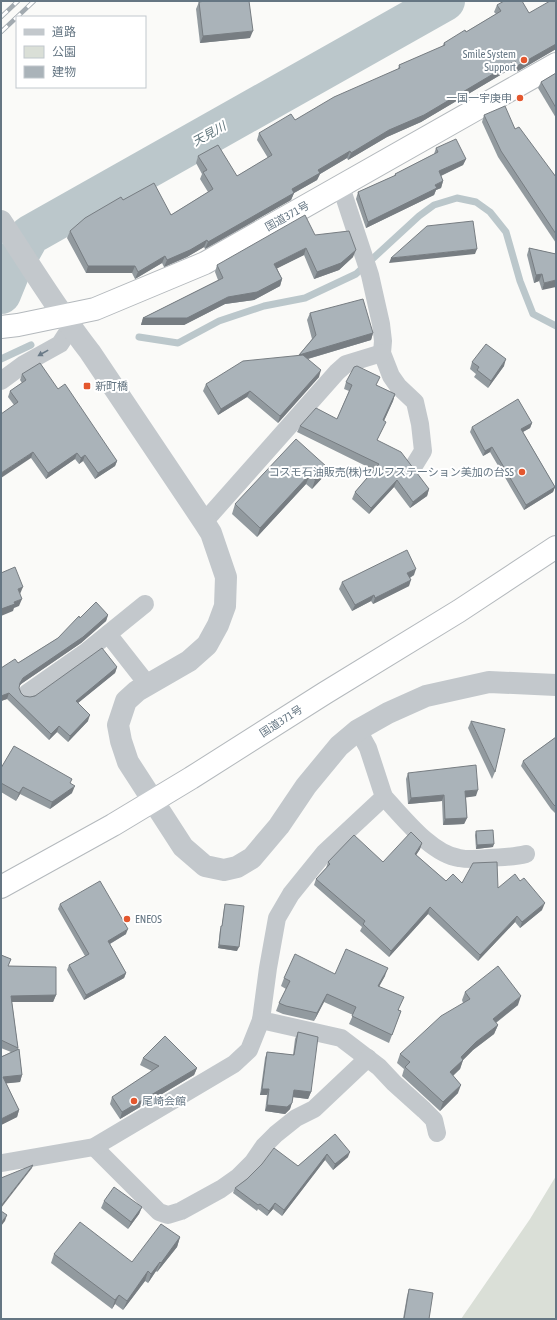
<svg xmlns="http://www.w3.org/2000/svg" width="557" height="1320" font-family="'Asap Condensed','Noto Sans JP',sans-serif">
<rect width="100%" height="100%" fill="#fafaf8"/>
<path fill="#dadfd7" d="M556,1176v143h-95l69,-100z"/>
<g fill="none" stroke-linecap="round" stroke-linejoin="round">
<g stroke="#bbc7cb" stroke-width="7">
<path d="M139,337l39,6 41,-22 45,-15 41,-8 51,-24 63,-58 15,-11 23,-7 19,4 14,10 16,20 14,49 13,33 23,12"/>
<path d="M1,359l30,-14"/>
</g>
<path stroke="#bbc7cb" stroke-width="40" d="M1,294l11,-27 18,-32 415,-234"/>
<g stroke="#b4b9bd" stroke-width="24">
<g id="trunk">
<path d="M1,327l17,-2 77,-16 110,-46 351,-199"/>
<path d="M1,887l112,-62 78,-47 134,-85 134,-82 97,-64"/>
</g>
</g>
<g stroke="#c3c8cc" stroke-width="18">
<path d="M338,188l6,8 26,79 11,49 2,17 -1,12 9,23 7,10 17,16 5,22 3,27 -8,13"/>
<path d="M1,381l23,-17 36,-20 11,-17"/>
<path d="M204,522l133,-150 9,-8 36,-11"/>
<path d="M108,634l40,51"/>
<path d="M27,693l60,-42 58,-47"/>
<path d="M358,730l10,18 16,49 -59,55 -34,42 -14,24 -9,50 -7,52 80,18 38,29 15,16 30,27 10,10 3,13"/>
<path d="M384,797c19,20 47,57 75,61 10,2 21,1 31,0 12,-1 24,-1 36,-4"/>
<path d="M94,1147l65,65 9,3 13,-4 40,-22 17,-12 15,-15 11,-16 12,-12 20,-16 18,-9 54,-51"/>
<path d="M2,1163l92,-16 140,-83 15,-14 12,-30"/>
</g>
<path stroke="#c3c8cc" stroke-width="22" d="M1,221c29,44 56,89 89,131l114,170 7,11 15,44 -1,29 -7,19 -11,20 -18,16 -52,30 -11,10 -8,24 3,16 7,21 55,85 22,19 19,4 13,-3 15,-9 27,-32 27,-40 33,-40 19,-16 30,-17 38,-17 63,-14 67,3"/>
<use href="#trunk" stroke="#fff" stroke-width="22"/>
<g stroke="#a2aab0" stroke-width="4.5">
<g id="rail">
<path d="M1,17l17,-16"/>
<path d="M1,32l33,-31"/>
</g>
</g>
<use href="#rail" stroke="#fff" stroke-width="3" stroke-dasharray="9" stroke-linecap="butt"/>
</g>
<g fill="#929a9f">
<path d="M556,1v48l-41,24 -3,-5 -91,54 -34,15 -39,23 -1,-2 -27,16 -3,6 -23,13 -3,7 -86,49 -1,-2 -17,10 -23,10 -2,-4 -27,16 -3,-6h-46l-19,-35 3,-7 53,-31 48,15 37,-23 -8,-13 2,-5 -6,-11 2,-7 39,20 31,-18 -11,-18 2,-7 36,-13 103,-51 1,-4 43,-18 2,-4 22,-11 30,-18 -2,-2 3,-7 32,8z"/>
<path d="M199,2l51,36 -50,5 -4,-34z"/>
<path d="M556,73v45l-18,-30 3,-6z"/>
<path d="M484,115l31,14 41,48v66l-58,-86 -16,-35z"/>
<path d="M436,148l30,11 -3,6 -22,11 2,5 -2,7 -5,2 -2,5 -68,33 -10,-29 2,-7 36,-16 1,-2 39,-20z"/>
<path d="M315,235l38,22 -14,13 -25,9 -10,-24 -27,13 5,11 -2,7 -26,14 -29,4 -41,21h-43l2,-7 75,-38 -3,-8 2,-7z"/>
<path d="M529,248l27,6 -14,36 -3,-9 -5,2 -7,-28z"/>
<path d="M310,313l63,20 -2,7 -63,19 11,18 -41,46 -31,-26 -29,18 -15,-24 3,-7 93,-29 13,-16 -5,-19z"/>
<path d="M472,362l32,4 -16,22 -14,-11 2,-3 -6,-5z"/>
<path d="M22,374l36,15 59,72 -2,5 -20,13 -12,-18 -4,3 -4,-5 -29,20 -15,-21 -17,-53 -6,-8 2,-6 12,-8 -2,-3z"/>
<path d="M346,382l30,3 19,9 -2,7 -9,20 -1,7 -6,12 52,49 -2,7 -17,12 -16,-21 -25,27 -17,-15 3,-7 19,-22 -77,-38 3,-6 37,-7 12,-28 -5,-2z"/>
<path d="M532,423l-2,5 -7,4 32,55 -2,5 -29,18 -34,-58 -7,4 -13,-24 2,-5z"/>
<path d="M327,467l-3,9 -12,13 -6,-5 -49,53 -25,-23 3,-10z"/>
<path d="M414,575l-4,3 -1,8 -36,18 -2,-3 -19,10 -13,-22 3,-7z"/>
<path d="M108,615l-2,6 -25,22 -60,41 -2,3v1l2,5 3,3 6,1 87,-30 -2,6 -37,30 10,18 -20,21 -11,-10 -8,8 -42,-41 -6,2v-33l17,-5 40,-25 22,-20z"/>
<path d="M471,721l24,51 -3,7 -24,-51z"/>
<path d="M556,737v77l-5,-5 -30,-43 2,-5z"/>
<path d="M1,768l69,15 2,10 -22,16 -30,-15 -4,7 -15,-9z"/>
<path d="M408,773l68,23 -10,1 1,21 -3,6 -21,1 -1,-24 -34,3 -2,-25z"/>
<path d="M476,831l17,16 -17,2 -1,-14z"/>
<path d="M422,843l-2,6 -4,6 30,26 16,2 36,5 44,22 -22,18 -5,-6 -37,39 -50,-47 -39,43 -29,-26 2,-4 -48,-42 2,-6 10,-11 2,-6h55z"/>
<path d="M60,904l66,30 -16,10 16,29 -2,5 -40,22 -17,-30 2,-5 16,-9 -27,-47z"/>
<path d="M225,904l12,47 -19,-3 2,-18 2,-4 2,-18z"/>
<path d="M1,955l10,4 -3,7 48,1v28l-3,7h-41l6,46v1h1l3,26 -2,7 -14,1 13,27 -2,7 -16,8v-68l10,-5 -10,-4z"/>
<path d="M335,974l50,2 -6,10 20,24 2,1 -12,32 -40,-19 4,-9 -29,-13 -10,19 -31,-7 -7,-3 3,-8 7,-14 -5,-3 3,-8z"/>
<path d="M465,992l53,13 -22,18 2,2 -4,9 -21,16 -10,10 -3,9 -7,7 5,17 -18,18 -38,-35 2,-7 -7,-6 3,-9 63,-51 -1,-3z"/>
<path d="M298,1032l13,60 -3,7 -15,-2 -3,12 -5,5 -20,-3 2,-16h-7l5,-37 2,-6 26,3 2,-16z"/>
<path d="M143,1058l54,10 -3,7 -74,44 -10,-15 2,-7 40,-26 -12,-6z"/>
<path d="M335,1134l13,23 -15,13 -8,-10 -43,56 -9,-7 -6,7 -9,-7 -1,2 -24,-18 2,-5 12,-9 51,-13z"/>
<path d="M104,1201l38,6 -3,7 -11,15 -27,-21z"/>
<path d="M180,1237l-3,10 -20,25 -1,-1 -8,12 -3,-2 -22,29 -8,-6 -3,5 -61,-46 3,-9 78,8z"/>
<path d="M409,1289l20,30h-26l4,-23z"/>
</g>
<g fill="#777d82">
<path d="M253,31l-3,7 -50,5 3,-7z"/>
<path d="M556,44v5l-41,24 2,-7z"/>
<path d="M515,61l-3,7 -91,54 -34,15 -39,23 3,-7 38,-23z"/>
<path d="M350,151l-3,7 -27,16 -3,6 -23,13 -3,7 -86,49 3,-7 84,-53 26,-19z"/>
<path d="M466,159l-3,6 -27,13 3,-7z"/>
<path d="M443,181l-2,7 -5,2 -2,5 -68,33 2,-6z"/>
<path d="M207,240l-3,7 -17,10 -23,10 3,-7z"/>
<path d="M306,248l-2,7 -32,16 2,-7z"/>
<path d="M477,249l-2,5 -86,9 2,-5z"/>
<path d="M356,250l-3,7 -14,13 -25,9 3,-7z"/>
<path d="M165,256l-3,7 -27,16 3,-7z"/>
<path d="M88,266h47l-3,7h-46z"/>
<path d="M542,274l-3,7 -5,2 2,-8z"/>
<path d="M282,279l-2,7 -26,14 -29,4 -41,21h-43l2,-7 85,-21z"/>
<path d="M556,280v7l-14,3 2,-7z"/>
<path d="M373,333l-2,7 -74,22 2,-7z"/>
<path d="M506,359l-2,7 -16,22 3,-7z"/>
<path d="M321,370l-2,7 -41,46 2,-7z"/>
<path d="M250,391l-3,6 -29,18 3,-6z"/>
<path d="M395,394l-2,7 -12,26 2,-7z"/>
<path d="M532,423l-2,5 -11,6 2,-5z"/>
<path d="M492,447l-2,5 -7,4 2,-5z"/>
<path d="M33,452l-2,6 -30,20v-5z"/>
<path d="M77,453l-2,6 -29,20 2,-6z"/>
<path d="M85,455l-2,6 -4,3 2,-6z"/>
<path d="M117,461l-2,5 -20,13 3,-6z"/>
<path d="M327,467l-3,9 -12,13 3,-9z"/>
<path d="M310,474l-4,10 -49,53 3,-9z"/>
<path d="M397,480l-3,7 -25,27 2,-6z"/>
<path d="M555,487l-2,5 -29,18 2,-5z"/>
<path d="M429,489l-2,7 -17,12 3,-6z"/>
<path d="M416,569l-2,6 -9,5 2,-7z"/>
<path d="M411,580l-2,6 -36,18 2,-6z"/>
<path d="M23,587l-3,7 -2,-5z"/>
<path d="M374,595l-3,6 -19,10 3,-6z"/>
<path d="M22,599l-3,7 -5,2 -1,3 -12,5v-7l13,-7z"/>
<path d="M108,615l-2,6 -25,22 -60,41 -4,5 3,-6 3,-5z"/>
<path d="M117,667l-2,6 -42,34 3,-6z"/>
<path d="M9,693l-2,6 -6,2v-5z"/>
<path d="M90,715l-2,6 -20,21 2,-6z"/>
<path d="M59,726l-2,6 -8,8 2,-6z"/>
<path d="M75,786l-3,7 -22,16 2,-7z"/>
<path d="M23,787l-3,7 -4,7 3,-8z"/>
<path d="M478,790l-2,6 -13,2 2,-7z"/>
<path d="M444,795l-2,6 -34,3 3,-6z"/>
<path d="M467,818l-3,6 -21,1 2,-6z"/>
<path d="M422,843l-2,6 -7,11 2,-6z"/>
<path d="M494,844l-1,3 -17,2 1,-4z"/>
<path d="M545,903l-3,7 -22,18 2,-6z"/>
<path d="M430,907l-2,7 -39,43 2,-6z"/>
<path d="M517,916l-2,6 -37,39 2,-6z"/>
<path d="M128,929l-2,5 -20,12 2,-5z"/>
<path d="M219,945l20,2 -2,4 -19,-3z"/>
<path d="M388,968l-3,8 -10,18 3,-8z"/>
<path d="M126,973l-2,5 -40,22 2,-5z"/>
<path d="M327,994l-3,8 -10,19 3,-8z"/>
<path d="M56,995l-3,7h-45l3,-6z"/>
<path d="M521,996l-3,9 -28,22 3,-8z"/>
<path d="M498,1025l-4,9 -21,16 -14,14 4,-4 -3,9 -13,12 3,-9 11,-15 15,-15z"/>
<path d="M197,1068l-3,7 -74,44 2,-7z"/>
<path d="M22,1075l-2,7 -19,2 2,-7z"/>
<path d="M461,1085l-3,8 -18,18 3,-9z"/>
<path d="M262,1089h7l-2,6h-7z"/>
<path d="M294,1090l17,2 -3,7 -16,-2z"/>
<path d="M292,1103l-2,6 -5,5 -20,-3 2,-6z"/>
<path d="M19,1110l-2,7 -16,8v-6z"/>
<path d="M350,1152l-2,5 -15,13 2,-6z"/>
<path d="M327,1154l-2,6 -43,56 2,-6z"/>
<path d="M33,1165l-1,3 -31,40v-2z"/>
<path d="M275,1203l-2,6 -6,7 2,-5z"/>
<path d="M142,1207l-3,7 -11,15 3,-7z"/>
<path d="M7,1215l-2,6 -4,5v-3z"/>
<path d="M180,1237l-3,10 -20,25 4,-9z"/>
<path d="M160,1262l-4,9 -8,12 3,-9z"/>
<path d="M148,1271l-3,10 -22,29 4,-9z"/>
<path d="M119,1295l-4,9 -3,5 3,-9z"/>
</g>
<g fill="#aab3b9" stroke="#777d82">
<path d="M205,1h44l4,30 -50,5 -4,-34z"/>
<path d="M504,1h18l7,12 21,-12h6v43l-39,22 -2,-5 -91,54 -35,15 -38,23 -1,-2 -32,19 2,3 -28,16 2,4 -86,49 -1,-2 -17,10 -23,10 -2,-4 -27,16 -3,-6h-47l-18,-35 15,-13 36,-21 2,3 31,-17 17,32 42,-26 -10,-17 4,-2 -9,-14 20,-11 19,31 35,-21 -13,-22 32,-19 4,6 39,-23 66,-29 -1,-3 46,-20 -1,-2 21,-13 1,2 35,-21 -4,-6z"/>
<path d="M556,73v35l-15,-26z"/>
<path d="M505,106l10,23 4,-2 37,50v57l-55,-83 -17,-36z"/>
<path d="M456,139l10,20 -27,12 4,10 -8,4 2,3 -69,34 -10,-30 38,-17 -1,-1 43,-22 -2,-4z"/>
<path d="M305,215l10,20 34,-4 7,19 -15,13 -24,9 -11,-24 -32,16 8,15 -25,13 -29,5 -41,21h-44l80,-40 -6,-13z"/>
<path d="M473,221l4,28 -86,9 36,-32z"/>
<path d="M529,248l27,6v26l-12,3 -2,-9 -6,1z"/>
<path d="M363,299l10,34 -74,22 17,-20 -6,-22z"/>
<path d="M486,344l20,15 -15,22 -14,-11 2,-3 -7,-5z"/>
<path d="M303,355l18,15 -41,46 -30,-25 -29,18 -15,-25 37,-23z"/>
<path d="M40,363l18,26 7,-5 52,77 -19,12 -13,-18 -4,3 -4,-5 -29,20 -15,-21 -32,21v-59l17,-12 -8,-11 16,-11 -4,-6z"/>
<path d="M357,366l23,11 -4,8 19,9 -12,26 3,2 -9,18 24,12 28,37 -16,13 -16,-22 -26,28 -16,-16 24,-28 -79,-38 16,-18 21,11 15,-34 -6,-3 8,-15z"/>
<path d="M518,399l14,24 -11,6 34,58 -29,18 -34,-58 -7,4 -13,-24z"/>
<path d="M296,439l31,28 -12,13 -5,-6 -50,54 -25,-24z"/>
<path d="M407,550l9,19 -9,4 4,7 -36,18 -1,-3 -19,10 -13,-23z"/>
<path d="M15,567l8,20 -5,2 4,10 -8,3 1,2 -14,5v-36z"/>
<path d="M96,602l12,13 -25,22 -60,41 -3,5 -1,5 2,5 3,3 6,1 5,-1 67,-48 15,19 -41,34 14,14 -20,21 -11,-10 -8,8 -42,-41 -8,3v-28l14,-9 3,4 40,-25 21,-22 1,2z"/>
<path d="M471,721l34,8 -10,43z"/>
<path d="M556,737v70l-3,-3 -30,-43z"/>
<path d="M14,746l58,33 -2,4 5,3 -23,16 -29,-15 -4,6 -18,-10v-15z"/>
<path d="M476,765l2,25 -13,1 2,27 -22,1 -1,-24 -33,3 -3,-25z"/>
<path d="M493,830l1,14 -17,1 -1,-14z"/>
<path d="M411,832l11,11 -7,11 31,27 7,-7 9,9 11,-20 24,-1 1,26 17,-14 5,7 4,-3 21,25 -23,19 -5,-6 -37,39 -50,-48 -39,44 -28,-27 2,-3 -49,-42 14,-15 -2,-2 26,-27 29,27z"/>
<path d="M100,881l28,48 -20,12 18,32 -40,22 -17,-30 20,-11 -29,-50z"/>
<path d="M225,904l19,2 -5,41 -20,-2 2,-19h1z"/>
<path d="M346,949l42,19 -10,18 26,11 -6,13 3,1 -9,24 -40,-19 4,-9 -29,-13 -10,19 -31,-7 -7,-3 11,-22 -6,-3 11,-24 40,20z"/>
<path d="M1,955l10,4 -3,7 48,1v28l-45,1 7,52 -17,-8z"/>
<path d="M498,966l23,30 -28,23 5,6 -22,17 -15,15 2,3 -13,12 11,13 -18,17 -38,-35 5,-5 -10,-8 41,-38 29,-17 -5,-7z"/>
<path d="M298,1032l20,5 -7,55 -17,-2 -2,13 -5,4 -20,-2 2,-16h-7l5,-37 27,3z"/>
<path d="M165,1036l32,32 -75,44 -10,-15 47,-31 -16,-8z"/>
<path d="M19,1049l3,26 -19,2 16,33 -18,9v-62z"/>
<path d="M335,1134l15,18 -15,12 -8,-10 -43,56 -9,-7 -6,8 -9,-7 -2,1 -23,-17 12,-9 15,-15 12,-16 24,18z"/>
<path d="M33,1165l-32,41v-28z"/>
<path d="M114,1187l28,20 -11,15 -27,-21z"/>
<path d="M1,1211l6,4 -6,8z"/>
<path d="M80,1222l52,40 29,-38 19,13 -19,26 -1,-1 -9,12 -3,-3 -21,30 -8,-6 -4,5 -61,-46z"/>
<path d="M409,1289l24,4 -4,26h-25z"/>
</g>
<defs><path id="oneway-solid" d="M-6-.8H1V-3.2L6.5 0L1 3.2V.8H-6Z"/></defs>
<use fill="#6a7a87" href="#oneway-solid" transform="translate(43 353) rotate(151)"/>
<g fill="#e4572e" stroke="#fff" stroke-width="1.5">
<circle cx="524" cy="60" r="4"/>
<circle cx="520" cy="98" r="4"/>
<rect x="83" y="382" width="8" height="8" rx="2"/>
<circle cx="522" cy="472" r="4"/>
<circle cx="127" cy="919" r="4"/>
<circle cx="134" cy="1101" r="4"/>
</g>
<g text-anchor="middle" stroke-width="4" stroke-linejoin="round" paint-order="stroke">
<g font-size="11" fill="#657683" stroke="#fff" text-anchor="end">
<text x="516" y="58">Smile System<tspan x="516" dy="13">Support</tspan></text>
<text x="512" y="102">一国一宇庚申</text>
<text x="95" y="390" text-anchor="start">新町橋</text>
<text x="514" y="476">コスモ石油販売(株)セルフステーション美加の台SS</text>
<text x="135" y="923" text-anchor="start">ENEOS</text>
<text x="142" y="1105" text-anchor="start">尾崎会館</text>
</g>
<g font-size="11" fill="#657683" stroke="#fff">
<text transform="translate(287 216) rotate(-29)" y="4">国道371号</text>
<text transform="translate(281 721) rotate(-33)" y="4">国道371号</text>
</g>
<g font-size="12" font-style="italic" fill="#60757c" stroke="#fff">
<text transform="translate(209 134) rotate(-29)" y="4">天見川</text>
</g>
</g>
<rect width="557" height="1320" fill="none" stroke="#657683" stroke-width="4"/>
<rect x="16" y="16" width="130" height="72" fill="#ffffff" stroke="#c1c8cd"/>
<rect x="24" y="29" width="20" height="6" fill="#c3c8cc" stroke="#c1c8cd"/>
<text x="52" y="36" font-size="12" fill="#657683">道路</text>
<rect x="24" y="46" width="20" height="12" fill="#dadfd7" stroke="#c1c8cd"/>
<text x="52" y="56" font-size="12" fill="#657683">公園</text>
<rect x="24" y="66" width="20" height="12" fill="#aab3b9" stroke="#c1c8cd"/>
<text x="52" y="76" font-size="12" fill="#657683">建物</text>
</svg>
